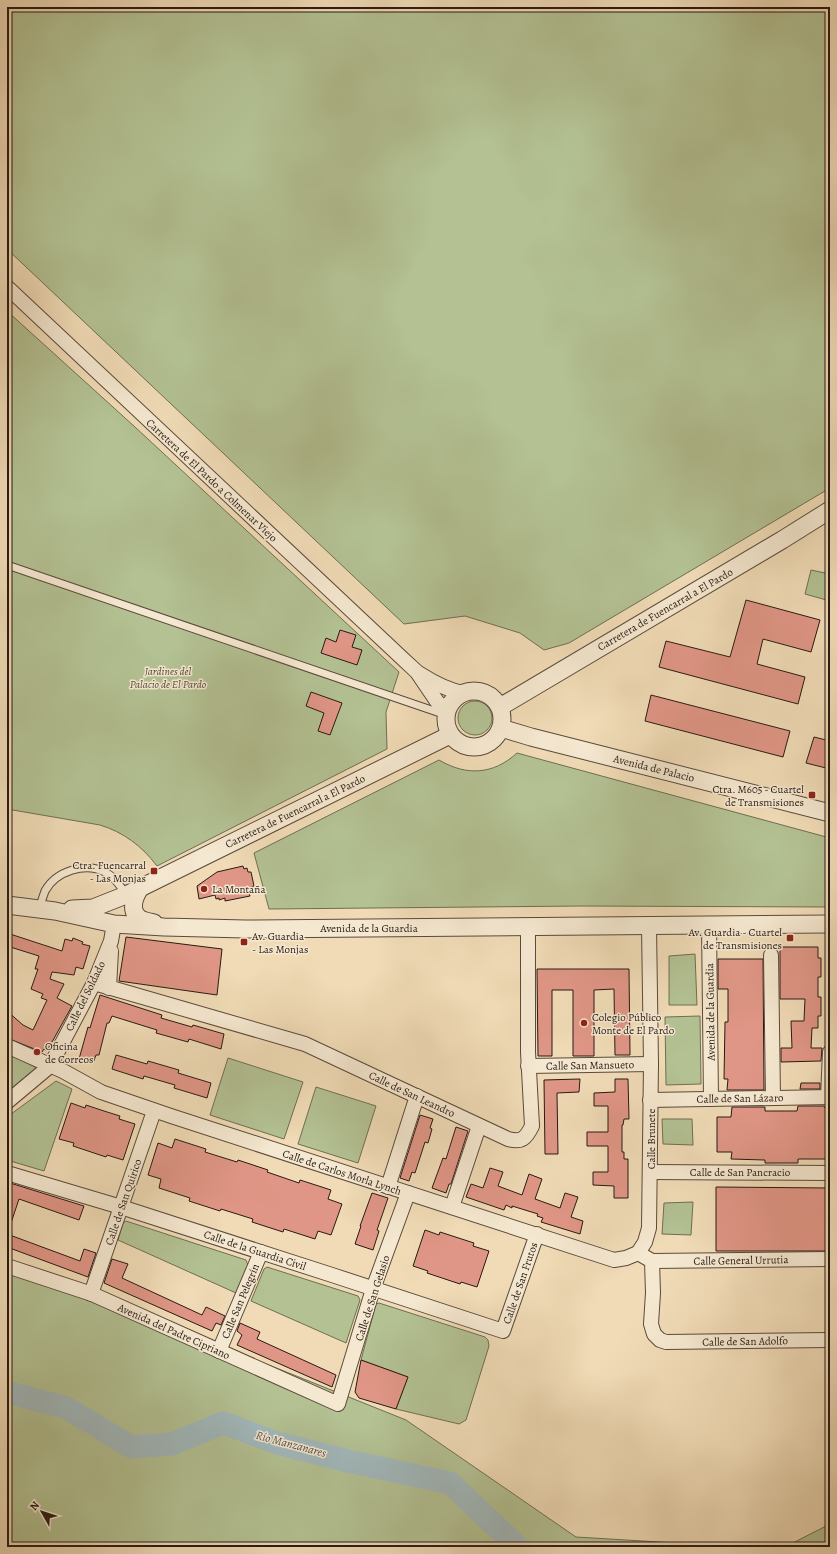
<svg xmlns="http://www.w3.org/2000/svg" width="837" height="1554" font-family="Alegreya,serif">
<rect width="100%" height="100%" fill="#f0dbb6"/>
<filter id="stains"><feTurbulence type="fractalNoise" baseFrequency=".005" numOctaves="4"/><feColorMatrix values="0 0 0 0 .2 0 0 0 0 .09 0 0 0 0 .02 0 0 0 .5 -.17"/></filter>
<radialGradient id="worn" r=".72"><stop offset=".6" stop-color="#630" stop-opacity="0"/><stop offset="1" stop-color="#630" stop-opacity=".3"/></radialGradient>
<g fill="#b3c193" stroke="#6e6e54">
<path d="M7,7h823v481l-261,155 -25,7 -24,-17 -55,-17 -61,8 -397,-375z"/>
<path d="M7,311l128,116 264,245 -13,40 1,37 -230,117c-15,-20 -34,-34 -57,-41l-93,-16z"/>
<path d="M811,570l19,4v27l-25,-7z"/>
<circle cx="475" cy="718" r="17"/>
<path d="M517,753l313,85v69l-249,-1 -312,3 -15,-56 185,-93c27,16 54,15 78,-7z"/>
<rect x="828" y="947" width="2" height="81"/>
<path d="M695,954l2,51h-28v-49z"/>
<path d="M700,1016l1,68 -35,1 -1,-68z"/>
<path d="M7,1053l32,16 -29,22 -3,-4z"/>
<path d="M228,1058l75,24 -19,57 -74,-24z"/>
<path d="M56,1081l16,8 -28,82 -37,-11v-43z"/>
<path d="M316,1087l60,19 -18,57 -60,-19z"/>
<path d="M662,1119h30l1,26 -30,-1z"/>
<path d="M693,1202l-2,33 -29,-1 2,-31z"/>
<path d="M126,1221l120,39 2,5 -12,28 -118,-53 5,-17z"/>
<path d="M7,1260l399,160 170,117 167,10h-736z"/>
<path d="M267,1267l91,29 2,4 -14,43 -95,-42 13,-32z"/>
<path d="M379,1303l106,34 3,3 1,6 -23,74 -7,4 -63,-15 12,-32 -47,-17 15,-56z"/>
<path d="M830,1524v23h-45z"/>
</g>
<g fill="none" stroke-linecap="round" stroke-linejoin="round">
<path stroke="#a1b8bb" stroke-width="23" d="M7,1392l60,16 64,39 41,-3 51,-21 54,20 71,18 102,22 68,64"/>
</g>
<g fill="#e09686" stroke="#281a14">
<path d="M746,600l74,20 -9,32 -48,-13 -6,25 48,13 -7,27 -139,-37 7,-26 64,16z"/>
<path d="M340,630l16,5 -4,12 10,3 -5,15 -36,-12 5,-15 10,4z"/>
<path d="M311,692l31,11 -12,32 -12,-4 6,-18 -18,-7z"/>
<path d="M651,695l139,36 -7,26 -138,-36z"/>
<path d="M814,737l16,4v28l-24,-6z"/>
<path d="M243,866l1,3 3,-1 1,4h3l3,14 -3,1 1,5 -3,1 1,3 -25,5v-3l-6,2v-2l-3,1 -1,-4 -16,4 -2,-13 20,-14z"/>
<path d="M7,933l55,18 3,-12 7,2 1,-3 10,4 -1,2 8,2 -7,23 -7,-2 -2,8 -22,-3 -2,7 14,5 -7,14 15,8 -25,45 -3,-2 -2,3 -35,-14v-27l16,14 10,5 14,-30 -6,-2 2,-4 -12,-5 7,-20h-3l4,-13 -32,-10z"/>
<path d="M126,937l96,12 -5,46 -98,-14z"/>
<path d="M780,947h38v11h3v19h-3v20h3v19h-3v12h-6l-1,20h11l-1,13 -40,1v-14h11l-1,-27h13l1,-22h-25z"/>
<path d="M718,959h45l1,131h-37l1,-11h-4l1,-57h3v-33h-10z"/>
<path d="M537,969h92l1,86h-15l-1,-66 -20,1v66h-21v-66h-21v66h-14z"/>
<path d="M100,995l62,20 -1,3 31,9 1,-2 31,9 -3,15 -32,-10 -1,3 -32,-9 1,-3 -45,-14 -3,7h-2l-8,32h-3l-3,8 -14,-4 9,-32 2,1z"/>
<path d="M116,1055l31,9 1,-3 31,9 -1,3 33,10 -4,15 -33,-10 1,-3 -31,-9 -1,3 -31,-10z"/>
<path d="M580,1079l-1,13 -22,1 1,61h-13l-1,-74z"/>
<path d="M615,1079h13l1,40h-5l-1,6h-1v27h2v7h4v39h-14v-12l-21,-1v-13h15v-26h-21v-14h21v-26h-14v-13l21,-1z"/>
<path d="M801,1083h19v6h-20z"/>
<path d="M71,1103l14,5 1,-3 18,6 16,5 -1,3 16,5 -12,36 -16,-5 -1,2 -33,-11 1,-3 -15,-4z"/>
<path d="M798,1106h26l1,2h5v51h-32v4h-33v-3l-34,-1 1,-7h-15v-35h14l1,-10h33v4h32z"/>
<path d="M420,1115l13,4 -3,9 2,1 -4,14 -3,-1 -10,31 -3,-1 -3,9 -9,-3z"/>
<path d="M456,1127l12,4 -17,53h-2l-3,9 -14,-5 11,-30 3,1z"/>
<path d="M175,1139l31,10 -1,3 32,10 1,-2 30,10 -1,2 32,11 1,-3 31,10 -3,9 14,5 -11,31 -13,-4 -3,8 -31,-10 -1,3 -31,-10 1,-3 -32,-10 -1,2 -31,-10 1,-3 -31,-10 2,-9 -13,-4 10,-32 14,5z"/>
<path d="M490,1168l13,4 -5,14 24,9 7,-21 13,5 -7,20 25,9 5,-15 13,4 -7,20 12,4 -3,13 -39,-12 2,-4 -6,-2 1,-2 -26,-8v2l-6,-3 -2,5 -38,-13 5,-13 12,4z"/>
<path d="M10,1183l74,23 -5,14 -60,-21 -10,30 -2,-1v-35z"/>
<path d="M716,1187l114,1v63h-114z"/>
<path d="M372,1193l16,5 -11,32 2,1 -6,19 -18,-6 6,-18h-1z"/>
<path d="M425,1230l14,5 1,-3 34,11 -1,3 16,5 -12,36 -16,-5 -1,2 -33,-11 1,-2 -15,-5z"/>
<path d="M7,1234l73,27 4,-12 12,4 -8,24 -81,-30z"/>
<path d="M112,1259l16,5 -6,14 80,37 4,-8 19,9 -4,9 -5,-2 -4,8 -108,-48z"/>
<path d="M240,1323l20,9 -3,7 79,36 -4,12 -95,-42 5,-10 -5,-4z"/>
<path d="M361,1360l47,17 -12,32 -37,-11 -4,-6z"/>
</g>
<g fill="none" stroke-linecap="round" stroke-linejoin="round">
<g stroke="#5a4a3c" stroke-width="9">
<g id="service">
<path d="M7,565l439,150"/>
<path d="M40,908c1,-5 3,-12 5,-17 11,-20 40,-29 60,-19 9,4 15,14 21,22"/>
</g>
</g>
<g stroke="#5a4a3c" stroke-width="16">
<g id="minor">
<path d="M7,287l396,372 14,13 21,31 9,6"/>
<path d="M420,674c14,9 27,16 43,19"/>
<path d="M709,925l2,174"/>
<path d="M771,955l2,143"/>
<path d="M94,983l211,61 203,95c14,4 18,-1 24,-13l-4,-74v-125"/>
<path d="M109,988l2,-37"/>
<path d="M7,1046l56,25 38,21 70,24 443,144 12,-2 12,-5"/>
<path d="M528,1066l123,-2"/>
<path d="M828,1097l2,-45"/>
<path d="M650,1100l180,-3"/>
<path d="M7,1102l43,-36 44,-83 17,-42 3,-17"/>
<path d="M651,1172l179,1"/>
<path d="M7,1173l114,34 211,68 171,56 34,-97"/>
<path d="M388,1187l29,-91"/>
<path d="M452,1207l27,-81"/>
<path d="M638,1253l7,-11 4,-14 2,-164 -2,-138"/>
<path d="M638,1253l14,8 1,32 -2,31 3,10 6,6 6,2 164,-2"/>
<path d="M652,1261l178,-2"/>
<path d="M7,1266l85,28 246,110 35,-115 35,-96"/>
<path d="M91,1294l63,-183"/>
<path d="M219,1351l42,-99"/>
</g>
</g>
<g stroke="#5a4a3c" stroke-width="19">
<g id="tertiary">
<circle cx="474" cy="719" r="28"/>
<path d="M500,707l282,-167 48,-30"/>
<path d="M501,728l30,9 299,76"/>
<path d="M140,888c-5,8 -11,22 -1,30 4,3 11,4 15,5"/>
<path d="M7,905l48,6 59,13 50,3 81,2 585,-5"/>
<path d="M72,909l21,-1 33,-13 324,-160"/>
</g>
</g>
<use href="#service" stroke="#f5e8d0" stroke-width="7"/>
<use href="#minor" stroke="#f5e8d0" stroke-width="14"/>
<use href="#tertiary" stroke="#f5e8d0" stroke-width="17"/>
</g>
<g fill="#8f2418" stroke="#f5e8d0" stroke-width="1.5">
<rect x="808" y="791" width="8" height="8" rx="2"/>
<rect x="150" y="867" width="8" height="8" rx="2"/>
<circle cx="204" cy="889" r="4"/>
<rect x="786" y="934" width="8" height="8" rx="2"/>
<rect x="240" y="938" width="8" height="8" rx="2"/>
<circle cx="584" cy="1023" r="4"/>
<circle cx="37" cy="1052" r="4"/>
</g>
<g text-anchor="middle" stroke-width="3" stroke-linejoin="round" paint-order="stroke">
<g font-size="11" fill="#281a14" stroke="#f5e8d0">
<text transform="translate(212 480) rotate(43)" y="4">Carretera de El Pardo a Colmenar Viejo</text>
<text transform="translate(665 609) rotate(-30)" y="4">Carretera de Fuencarral a El Pardo</text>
<text transform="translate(654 768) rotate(14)" y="4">Avenida de Palacio</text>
<text transform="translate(295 811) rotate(-26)" y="4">Carretera de Fuencarral a El Pardo</text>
<text x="369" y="932">Avenida de la Guardia</text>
<text transform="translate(85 996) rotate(-64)" y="4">Calle del Soldado</text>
<text transform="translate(710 1012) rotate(-91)" y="4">Avenida de la Guardia</text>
<text transform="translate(590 1065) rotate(-1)" y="4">Calle San Mansueto</text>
<text transform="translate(412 1094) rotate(25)" y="4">Calle de San Leandro</text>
<text transform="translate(740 1098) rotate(-1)" y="4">Calle de San Lázaro</text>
<text transform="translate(651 1139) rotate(-90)" y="4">Calle Brunete</text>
<text transform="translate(342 1172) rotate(18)" y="4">Calle de Carlos Morla Lynch</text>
<text x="740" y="1176">Calle de San Pancracio</text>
<text transform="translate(123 1202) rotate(-71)" y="4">Calle de San Quirico</text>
<text transform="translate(255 1250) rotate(18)" y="4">Calle de la Guardia Civil</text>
<text transform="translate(741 1260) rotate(-1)" y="4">Calle General Urrutia</text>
<text transform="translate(520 1283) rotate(-71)" y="4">Calle de San Frutos</text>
<text transform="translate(372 1298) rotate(-72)" y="4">Calle de San Gelasio</text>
<text transform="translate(240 1301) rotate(-67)" y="4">Calle San Pelegrín</text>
<text transform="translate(174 1331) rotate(24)" y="4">Avenida del Padre Cipriano</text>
<text transform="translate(745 1341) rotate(-1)" y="4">Calle de San Adolfo</text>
</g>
<g font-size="11" font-style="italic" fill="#524c3a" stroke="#f5e8d0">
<text x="168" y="675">Jardines del<tspan x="168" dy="13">Palacio de El Pardo</tspan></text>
</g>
<g font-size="11" fill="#281a14" stroke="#f5e8d0" text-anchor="start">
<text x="804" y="793" text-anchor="end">Ctra. M605 - Cuartel<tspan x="804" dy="13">de Transmisiones</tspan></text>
<text x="146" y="869" text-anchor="end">Ctra. Fuencarral<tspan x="146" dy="13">- Las Monjas</tspan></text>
<text x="212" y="893">La Montaña</text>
<text x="782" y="936" text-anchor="end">Av. Guardia - Cuartel<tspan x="782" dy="13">de Transmisiones</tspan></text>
<text x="252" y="940">Av. Guardia<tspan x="252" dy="13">- Las Monjas</tspan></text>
<text x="592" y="1021">Colegio Público<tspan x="592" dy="13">Monte de El Pardo</tspan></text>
<text x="45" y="1050">Oficina<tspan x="45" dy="13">de Correos</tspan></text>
</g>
<g font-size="12" font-style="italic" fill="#52514e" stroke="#f5e8d0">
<text transform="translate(291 1444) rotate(15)" y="4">Río Manzanares</text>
</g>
</g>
<rect width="837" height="1554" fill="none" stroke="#f0dbb6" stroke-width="24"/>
<rect x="8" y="8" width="821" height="1538" fill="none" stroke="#281a14" stroke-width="2"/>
<rect x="12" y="12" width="813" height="1530" fill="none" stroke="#281a14"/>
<g transform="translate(42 1512) rotate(309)" stroke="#f5e8d0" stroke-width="3" paint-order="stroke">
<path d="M0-3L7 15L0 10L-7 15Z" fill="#281a14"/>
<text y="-6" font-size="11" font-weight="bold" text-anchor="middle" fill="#281a14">N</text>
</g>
<rect width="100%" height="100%" filter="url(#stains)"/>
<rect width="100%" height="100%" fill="url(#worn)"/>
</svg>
